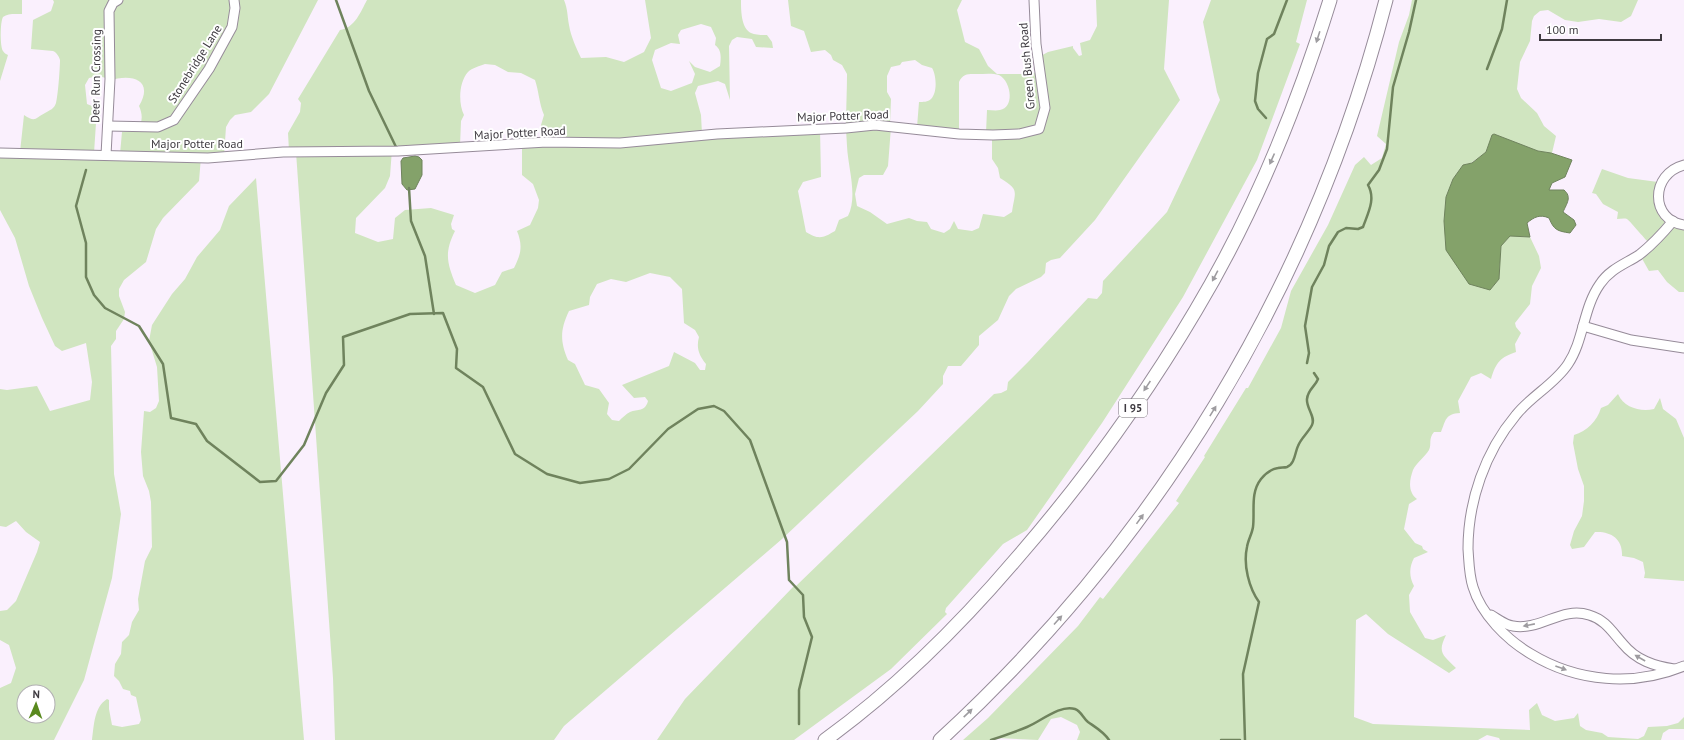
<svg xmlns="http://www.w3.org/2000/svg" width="1684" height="740" font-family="'PT Sans',sans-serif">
<rect width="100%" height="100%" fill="#faf0fd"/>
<g fill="#d0e5c0" fill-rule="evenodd">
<path d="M0,0h22v14c-6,0 -14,-1 -19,3 -3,5 -3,30 0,34 1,2 3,3 5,4l-8,26z"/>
<path d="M53,0h265l-49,94 -18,18 -16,3 -5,5 -4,7 -2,29 -23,1 -2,24 -36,37 -7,11 -10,33 -22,18 -5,9v7l6,16 -1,7 -8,12v8l-5,7 3,128 7,40 -9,64 -28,102 -30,60h-54v-52l11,-5 5,-15 -7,-23 -9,-5v-29l7,-1 9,-9 21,-49 3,-10 -14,-10 -10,-11 -10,6 -6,-1v-137l7,1 30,-4 13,25 40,-11 2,-18 -6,-39 -24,8 -7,-5 -13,-28 -13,-32 -14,-48 -15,-28v-58h20l4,-37c12,8 11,3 21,-2 5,-3 9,-4 11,-10 2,-7 4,-35 4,-43 -1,-4 -4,-8 -7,-9l-22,-2 2,-29 18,-9 3,-9zM98,76l8,2 3,3c21,-8 46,-2 30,25 4,9 4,17 -3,25l-14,1 -2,22 -26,-1 3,-45 -10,-4 -2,-19 4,-7zM24,692h24v24h-24z"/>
<path d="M367,0h197c4,10 3,15 5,25 2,12 7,22 12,33l25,-1 18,5 20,-10 7,-14 -6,-38h96c0,10 0,28 10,33 4,2 11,2 16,2l5,7 1,6 -17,-1 -4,-8 -15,-2 -5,3 -3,6 1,54 -5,-16 -7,-3 -20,5 -3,7 6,22 1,19 118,-5 1,48 -18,5 -5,9 8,41c13,8 17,6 29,-1l4,-11 9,-4c10,-20 0,-48 -1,-70 -2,-24 0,-48 0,-72l-5,-9 -9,-5 -2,-5 -6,-5 -14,2 -7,-21 -13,-5 -3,-26h174l-5,10 8,32 14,7 9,17 9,8h29l13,-2 -2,-14 11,-6 25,-6v2l6,8 3,-1 -2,-12 10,-3 7,-14 -1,-26h73l-5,69 16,31 -85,120 -35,38 -9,2 -5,3 -1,10 -4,4 -25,12 -7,7 -11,24 -19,16v9l-18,21h-13l-5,10v8l-25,27 -136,128 -218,187 -10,14h-219l-2,-62 -37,-526 -7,-1 -1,-18 12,-21 1,-9 -3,-4 42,-69c15,-2 21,-19 27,-30zM701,24l10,3 5,11 -1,7c7,5 6,13 5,21l-10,6 -15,-5 -6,-6 6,13 -3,9 -21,8 -10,-3 -9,-28 3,-10 16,-7 9,1 -2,-9 3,-5zM915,60l7,5 10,3c4,6 6,24 -1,31 -3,3 -8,3 -12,3l-2,25 42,5v-50c4,-9 10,-8 18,-8 7,0 16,-1 22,1 12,6 16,32 1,35 -4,1 -9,0 -13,0l-1,23 6,2v24l6,9 2,10c20,12 15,13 12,34l-8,5 -21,-3 -4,14 -7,3 -14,-2 -4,-8 -4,8 -6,4 -13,-4 -4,-7 -10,-1 -8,-3 -22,6 -17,-12 -13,-6 -2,-12 4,-16 5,-3h19l5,-9 3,-39 -1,-3 1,-25 -4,-7v-16l4,-9 9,-2 2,-3zM485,64l10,1 13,7 13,1 14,7c4,12 4,23 9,35l-3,10 -1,17 -18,1v32l11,9 6,16 -1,8 -8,17 -13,6c6,15 4,23 -3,37l-12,4 -7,13 -20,8 -19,-8c-9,-22 -12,-32 -1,-54l-3,-2 -1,-5 3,-9 -23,-7 -26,2 -10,8 -2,21 -15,3 -23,-9 1,-15 29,-30 5,-12 2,-27 68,-3 1,-25 3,-6c-6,-12 -5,-33 4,-43 4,-4 12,-6 17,-8zM650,273l20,4 12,12 2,34 11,7 4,7c-3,11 0,18 7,27l-1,6h-5l-5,-7 -21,-11 -5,14 -47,19 12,13 11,-1 3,4c-3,11 -10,8 -18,11 -4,2 -8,6 -11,9l-7,-1 -5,-6 2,-11 -10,-14 -14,-4 -10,-21 -7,-4c-8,-19 -8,-30 1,-49l20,-6 1,-8 7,-13 14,-5 15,3z"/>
<path d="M1211,0h96l-11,42 4,2 -43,116 -74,137 -81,126 -75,107 -24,14 -57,64 -1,4 2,2 -56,55 -97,71h-137l28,-41 108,-112h2l199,-193 7,-1 6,-3 1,-8 21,-21 59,-63 9,1 5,-6 1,-12 64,-69 53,-112 -3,-8 -14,-70z"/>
<path d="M1412,0h226l-7,16 -10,6 -22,-3 -21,3 -13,-2 -17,-10 -8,1 -6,5 -2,5 -2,20 -10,21 -3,27 4,9 16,15 7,13 12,10 -4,17 -14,-2 -44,-17 -2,1 -6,17 -15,11 -8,2 -10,14 -7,18 44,93 9,-11 2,-33 9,-10 20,1 9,19 2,12 -9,18 -2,18 -15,19 1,4 5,6 -6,11 1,8c-15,5 -20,10 -25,27l-10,-6 -10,4 -13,24 2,12c-15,1 -14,7 -19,19h-7c-6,7 -2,12 -5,18 -4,7 -13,13 -16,20 -4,11 -5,22 4,29l-8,5 -5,25 11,14 7,3 1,3 5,3 -14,6c-5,9 -5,19 0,28l-5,9 1,17 15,26 8,2 13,-5c-9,18 -3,20 10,33l-7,5 -61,-39 -22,-20 -10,6 -2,97 19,7 157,6 -1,-20 8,-7 5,12 13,6 19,-3 4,-5 2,13 6,4 16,3 6,4 30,2 6,-3 4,-9 19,-1 11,-3 6,-6v12h-15l-6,4 -2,7h-161l-1,-2 -12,-3 -9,5h-401l3,-8 -3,-7 -16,-8 -10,2 -13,21 -41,-2 -6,2h-28l25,-22 90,-92 22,-29 3,2 76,-96 -3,-2 29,-44 -1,-1 42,-68h2l33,-60 10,-37 37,-66 27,-60 9,-8 7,8 11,-7 4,-14 -9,-8 22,-94 10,-27z"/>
<path d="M1602,169l26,9 30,4v23l26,21v66h-5l-12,-10 -9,-12 -9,1 -9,-16 9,-12c-4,-4 -20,-23 -22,-24 -3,-1 -7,0 -10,0l1,-7 -15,-8 -7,-10 -4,-1z"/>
<path d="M256,178l48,562h-212c2,-14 2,-33 15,-41l2,1v9l3,16 10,2 17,-3 2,-4 -5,-23 -5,-2 -1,-4 -7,-2 -4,-8 -5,-5 1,-12 6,-10 1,-12 7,-7 3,-13 7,-12 -1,-11 7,-38 7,-14 -1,-45 -2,-11 -6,-15 -2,-24 3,-41 6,1 6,-4 3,-7 -2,-34 -8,-26 3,-16 20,-31 13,-15 12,-22 23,-27 9,-24z"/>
<path d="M1618,394c6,14 23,18 36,15l6,-11 3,11 13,10 8,19v143l-40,-3 1,-5 -2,-11 -9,-4 -12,-2c1,-17 -11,-25 -27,-24l-11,15 -12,2 -2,-4 4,-14 8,-15 2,-15v-15l-6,-17 -5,-26 1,-8c13,-4 23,-14 27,-27l7,-3z"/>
</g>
<g fill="#84a26a" stroke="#6f835d">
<path d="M1494,134l44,17 13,2 21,7 -7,17 -13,6 -3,7h15c8,7 3,13 -1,22l11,8 2,5 -6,8c-13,-2 -16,-3 -21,-15 -9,-4 -15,-1 -22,5l3,14 -20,-1 -9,10 -2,33 -9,11 -21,-6 -23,-34 -2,-29 2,-24 7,-18 10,-14 9,-2 14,-11 6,-17z"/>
<path d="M415,156l4,1 3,3v15l-7,14 -8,1 -5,-6 -1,-23 2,-3z"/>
</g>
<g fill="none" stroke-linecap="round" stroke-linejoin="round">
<g stroke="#6f835d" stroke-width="2.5">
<path d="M336,0l33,91 28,58"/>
<path d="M1487,69l15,-40 5,-29"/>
<path d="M1266,118l-8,-9 -3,-8 3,-28 9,-34 7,-5 13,-34"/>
<path d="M86,170l-10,36 10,37v34l8,18 11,13 34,18 24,38 8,54 25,6 11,17 53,41 16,-1 28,-36 22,-52 18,-28 -1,-28 67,-23 33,-1 14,36 -1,19 27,19 32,67 32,20 33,9 29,-4 20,-10 39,-40 30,-20 16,-3 10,5 26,29 37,102 2,38 14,15 1,22 8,20 -13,53v34"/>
<path d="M409,188l2,33 14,35 9,58"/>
<path d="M1307,363l2,-10 -4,-27 7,-39 12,-22 5,-19 9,-14 8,-4 12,1 5,-2c5,-14 13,-28 5,-42l11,-15 8,-21 6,-62 16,-55 7,-32"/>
<path d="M991,740c12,-4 24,-8 36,-13 13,-5 33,-23 48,-18 6,2 8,9 13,13 7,5 16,10 21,18"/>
<path d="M1221,740h19"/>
<path d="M1245,740l-2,-66 16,-72c-10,-14 -16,-37 -12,-55 1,-7 5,-13 6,-20 2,-16 -3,-34 8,-48 4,-5 10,-10 17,-11 3,-1 6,0 9,-1 8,-3 8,-15 11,-21 3,-8 10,-13 14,-21 4,-8 -6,-17 -5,-26 1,-10 8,-12 11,-20l-4,-6"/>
</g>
<g stroke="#968b99" stroke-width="11">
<g id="minor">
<path d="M108,126l50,1 16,-7 35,-51 23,-42 3,-19 -1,-8"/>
<path d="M0,153l208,5 75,-6 115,-1 149,-9 73,1 97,-9 129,-6 29,-3 84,9 34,1 26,-1 20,-5 6,-21 -9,-64 -2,-44"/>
<path d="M106,155l4,-76 -1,-68 4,-8 5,-3"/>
<path d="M1684,165c-34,9 -34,55 0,60"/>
<path d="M1673,221c-10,12 -21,24 -34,34 -14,9 -29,14 -39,29 -17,24 -16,56 -32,80 -13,20 -37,32 -52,51 -31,37 -48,86 -48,134 1,13 1,26 5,38 8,27 34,53 58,67 46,28 103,33 153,12"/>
<path d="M1583,326l48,14 53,8"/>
<path d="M1491,615c7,4 14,10 22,11 27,5 49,-20 76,-11 17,5 23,17 34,29 13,16 31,22 51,25"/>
</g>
</g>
<g stroke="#968b99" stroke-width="15">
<g id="highway">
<path d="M825,740c72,-52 135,-115 192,-182 67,-77 127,-160 179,-248 58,-97 101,-203 134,-310"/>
<path d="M940,740c218,-200 372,-453 446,-740"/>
</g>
</g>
<use href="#minor" stroke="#fff" stroke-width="9"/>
<use href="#highway" stroke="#fff" stroke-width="13"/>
</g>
<defs><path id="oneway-solid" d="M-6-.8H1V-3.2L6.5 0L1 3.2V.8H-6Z"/></defs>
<g fill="#9e9ca0">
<use href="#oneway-solid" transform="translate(1318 37) rotate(108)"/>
<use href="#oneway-solid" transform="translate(1272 159) rotate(114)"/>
<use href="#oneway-solid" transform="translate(1215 276) rotate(118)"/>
<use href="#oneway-solid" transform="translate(1147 386) rotate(124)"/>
<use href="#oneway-solid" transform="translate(1213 411) rotate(-58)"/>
<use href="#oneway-solid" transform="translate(1140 519) rotate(-54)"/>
<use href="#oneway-solid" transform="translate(1058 620) rotate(-48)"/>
<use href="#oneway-solid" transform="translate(1529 625) rotate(169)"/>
<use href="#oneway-solid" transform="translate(1640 658) rotate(-150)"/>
<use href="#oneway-solid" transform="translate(1561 668) rotate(20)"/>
<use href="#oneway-solid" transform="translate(968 713) rotate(-44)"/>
</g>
<g text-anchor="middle" stroke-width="4" stroke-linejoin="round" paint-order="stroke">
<rect fill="#fff" stroke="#787579" stroke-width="1" x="1119" y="399" width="28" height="18" rx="3"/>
<g font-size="11" font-weight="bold" fill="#3e3a40">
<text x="1133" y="412">I 95</text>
</g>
<g font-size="12" fill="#3e3a40" stroke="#fff">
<text transform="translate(195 64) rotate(-58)" y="4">Stonebridge Lane</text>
<text transform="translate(1027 66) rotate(-95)" y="4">Green Bush Road</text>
<text transform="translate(96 76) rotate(-89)" y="4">Deer Run Crossing</text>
<text transform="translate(843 116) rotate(-2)" y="4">Major Potter Road</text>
<text transform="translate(520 133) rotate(-3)" y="4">Major Potter Road</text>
<text x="197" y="148">Major Potter Road</text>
</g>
</g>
<g transform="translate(36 704) rotate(2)"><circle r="19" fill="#ffffff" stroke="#b2b0b3"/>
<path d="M0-3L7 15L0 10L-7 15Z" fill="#59891e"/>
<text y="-6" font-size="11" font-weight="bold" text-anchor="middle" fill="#3e3a40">N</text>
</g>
<path d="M1540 34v6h121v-6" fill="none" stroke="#3e3a40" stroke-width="2"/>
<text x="1546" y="34" font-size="12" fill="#3e3a40" stroke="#ffffff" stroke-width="3" paint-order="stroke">100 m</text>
</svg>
